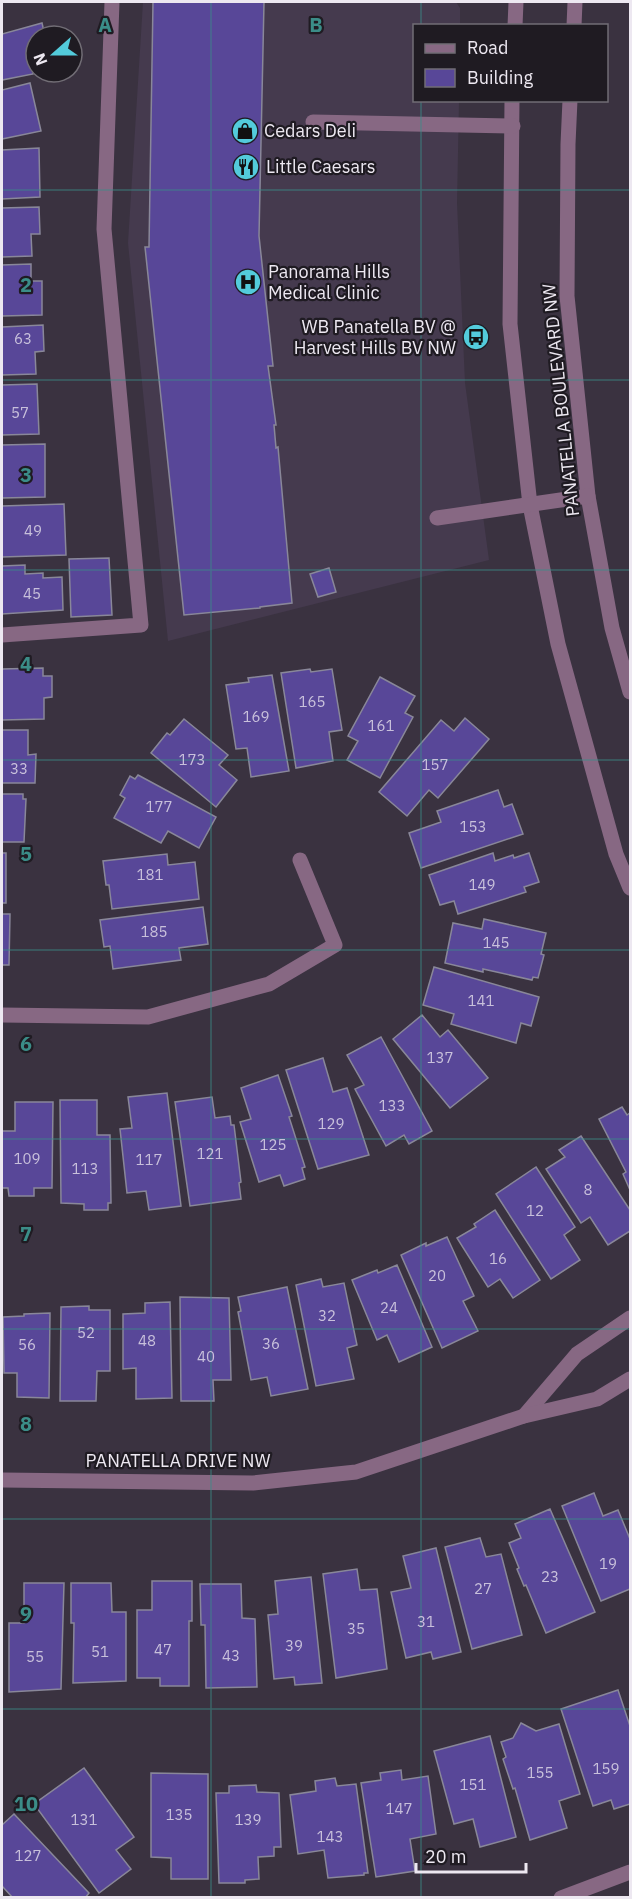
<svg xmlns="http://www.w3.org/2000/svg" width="632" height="1899" font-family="'IBM Plex Sans',sans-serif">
<rect width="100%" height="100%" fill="#3a3240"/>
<path fill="#453a4e" d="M143,2h313l4,6v17l-46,1v74l45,1 -2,102 8,180 24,177 -321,81 -40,-398z"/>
<g fill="#584798" stroke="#898799" stroke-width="1.5">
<path d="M153,2h111l-5,234 14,130h-5l8,59h-2l2,23 2,-1 14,156 -32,4v1l-76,7 -39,-368h4z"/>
<path d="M42,23l3,13h-9v29l-4,1 1,8 -31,6v-46z"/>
<path d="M30,83l11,48 -39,8v-49z"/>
<path d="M39,148l1,49 -38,2v-49z"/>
<path d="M39,207l1,27h-9l1,22 -30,1v-49z"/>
<path d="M31,264v17h11v34l-40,1v-51z"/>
<path d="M43,325l1,26 -9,1 1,22 -34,1v-48z"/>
<path d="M37,384l2,50 -37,1v-50z"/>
<path d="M45,444v53l-43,1v-53z"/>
<path d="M64,504l2,51 -64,2v-51z"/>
<path d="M109,558l3,57 -41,2 -2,-58z"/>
<path d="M25,565v9l18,-1v5l19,-1 1,33 -61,4v-48z"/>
<path d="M329,568l7,24 -18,5 -8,-23z"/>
<path d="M43,668v8h9v21l-8,1v21l-42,1v-51z"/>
<path d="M310,669l1,3 21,-3 10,61 -13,2 4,29 -37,7 -15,-95z"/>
<path d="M272,675l17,96 -38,6 -4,-29 -11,1 -10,-64 23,-3 -1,-4z"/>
<path d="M380,677l35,19 -10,17 8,4 -33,61 -33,-18 11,-19 -10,-5z"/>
<path d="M465,718l24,21 -51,59 -9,-8 -22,26 -28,-24 62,-72 13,11z"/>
<path d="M184,719l44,36 -9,10 18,15 -21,27 -65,-54 16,-20 3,2z"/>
<path d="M2,730h26v25l8,-1 -1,29h-33z"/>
<path d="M138,775l78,42 -17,31 -31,-17 -7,12 -47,-25 11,-20 -5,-3 10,-19 5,3z"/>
<path d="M498,790l6,17 8,-3 11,30 -102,34 -12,-35 32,-11 -4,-11z"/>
<path d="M2,794h21v5h3l-2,43h-22z"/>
<rect x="2" y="853" width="4" height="50"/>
<path d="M493,853l2,8 18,-6 1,3 15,-5 10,29 -15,5 2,5 -68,22 -4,-13 -14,4 -11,-30z"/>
<path d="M167,854l1,11 27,-3 4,37 -87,10 -3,-24h-3l-3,-24z"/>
<path d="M203,907l5,37 -29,4 2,12 -68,9 -3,-23 -6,1 -4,-27z"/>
<path d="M2,914h8l-1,51h-7z"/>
<path d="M484,919l62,14 -5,21 3,1 -6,23 -5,-1 -1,3 -49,-11v3l-38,-9 8,-40 29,6z"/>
<path d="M434,967l105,30 -8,29 -10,-3 -5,20 -65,-19 3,-10 -31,-9z"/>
<path d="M422,1015l18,22 8,-7 40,48 -38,30 -57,-69z"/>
<path d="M381,1037l51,94 -23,13 -5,-9 -18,11 -31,-57 9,-4 -17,-30z"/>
<path d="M323,1058l10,34 14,-4 22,67 -51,14 -32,-99z"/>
<path d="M278,1075l14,41 -3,1 16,50 -3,1 3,11 -21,7 -4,-11 -21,7 -19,-60 11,-3 -10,-31z"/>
<path d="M167,1093l14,113 -32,4 -3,-19 -19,2 -7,-64 12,-1 -4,-31z"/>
<path d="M212,1097l3,21 15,-2 1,9h3l7,57 -2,1 2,16 -51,7 -15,-104z"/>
<path d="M60,1100h37v35h13l1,68h-3v7h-24v-6l-23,-1z"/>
<path d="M15,1102h38l-1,86h-18v8h-25l-1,-8h-6v-57h13z"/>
<path d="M622,1107l5,8 3,-2v77l-7,-16 3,-2 -27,-53z"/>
<path d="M581,1136l49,74v21l-22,14 -18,-28 -9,6 -35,-54 19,-12 -6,-7z"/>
<path d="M536,1167l39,60 -11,8 16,25 -29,19 -55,-85z"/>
<path d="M495,1210l45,70 -27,18 -13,-19 -12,8 -31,-49 19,-11 -2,-3z"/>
<path d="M447,1237l27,59 -11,5 15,30 -36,17 -41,-93 25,-12v3z"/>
<path d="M397,1265l35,82 -33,15 -12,-27 -10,5 -25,-60 25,-10 1,3z"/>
<path d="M321,1279l2,8 21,-4 13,62 -10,3 7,31 -38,7 -20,-101z"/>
<path d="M287,1287l21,102 -37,7 -4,-19 -16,3 -13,-68 3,-1 -3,-14z"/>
<path d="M180,1297l49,1 2,82h-18l1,21h-33z"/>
<path d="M170,1302l2,96 -36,1v-31l-13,1v-55l22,-1v-10z"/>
<path d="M89,1306v4h21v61h-13l-1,30h-36l1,-94z"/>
<path d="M50,1313l-1,85 -32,-1v-24h-13l-1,-56 21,-1v-2z"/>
<path d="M594,1493l9,23 15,-6 12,29v50l-29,12 -39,-95z"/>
<path d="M550,1509l45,103 -49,21 -20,-48 -2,1 -7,-17 2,-1 -10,-25 12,-5 -6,-14z"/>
<path d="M480,1538l6,19 15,-3 21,81 -50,14 -27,-102z"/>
<path d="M436,1548l25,104 -28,7 -2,-7 -25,6 -15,-66 20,-4 -8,-32z"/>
<path d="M357,1569l3,21 17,-1 10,80 -51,9 -13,-104z"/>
<path d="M311,1577l11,106 -27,2 -1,-8 -20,2 -6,-64 10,-1 -3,-33z"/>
<path d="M152,1581h40v40h-3v65h-29v-8h-23v-68h15z"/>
<path d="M24,1583h40l-3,106 -52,3v-69h15z"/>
<path d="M71,1583h40l1,29h14v69l-53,2 1,-60h-3z"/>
<path d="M200,1584h41l1,34 13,1 2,68 -51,1 -1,-63h-4z"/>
<path d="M618,1690l12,36v78l-16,5 -3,-9 -18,6 -32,-97z"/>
<path d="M521,1723l15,8 23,-7 21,70 -21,7 8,27 -37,12 -15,-52 -2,1 -10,-30 3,-2 -5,-15 12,-4z"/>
<path d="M490,1736l26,101 -36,10 -7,-28 -19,5 -20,-73z"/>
<path d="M84,1768l50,69 -18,13 15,19 -32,24 -65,-89z"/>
<path d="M401,1770l1,10 26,-4 8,58 -26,5 5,32 -39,6 -15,-94 20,-3 -1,-7z"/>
<path d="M151,1773l57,1v105h-37v-21l-20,-1z"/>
<path d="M335,1778l2,8 19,-2 12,89h-4v2l-36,3 -4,-28 -26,4 -8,-59 26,-4 -1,-10z"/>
<path d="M256,1785l1,7 22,1 2,54h-7v9l-16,1 1,22 -14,1v3h-26l-3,-90h13v-7z"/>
<path d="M14,1814l75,79 -4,5h-72l-11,-12v-61z"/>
</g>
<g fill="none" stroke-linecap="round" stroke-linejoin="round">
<g stroke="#876883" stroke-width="15">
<path d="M515,26l1,-24"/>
<path d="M574,26l1,-24"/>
<path d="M512,100l-2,224 20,181 28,139 58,210 14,34"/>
<path d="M570,100l-2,44 -1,152 21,200 24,132 18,64"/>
<path d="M313,122l200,4"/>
<path d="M437,518l151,-22"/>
<path d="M2,635l139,-10 -37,-396 8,-227"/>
<path d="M2,1015l146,2 121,-33 66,-39 -35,-85"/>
<path d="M524,1416l53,-62 53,-36"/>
<path d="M2,1480l251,3 103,-11 168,-56 73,-17 33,-20"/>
<path d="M561,1898l69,-26"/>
</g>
</g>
<path fill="none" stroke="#3b8d88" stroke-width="1.5" stroke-opacity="0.55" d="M211,2v1896M421,2v24M421,100v1798M2,190h628M2,380h628M2,570h628M2,760h628M2,950h628M2,1139h628M2,1329h628M2,1519h628M2,1709h628"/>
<defs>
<g id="shop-disc" transform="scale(1.35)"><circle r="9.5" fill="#53cbdb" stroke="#1f1b22"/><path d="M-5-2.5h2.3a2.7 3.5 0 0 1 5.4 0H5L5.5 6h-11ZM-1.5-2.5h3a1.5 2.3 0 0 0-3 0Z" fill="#111"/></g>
<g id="restaurant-disc" transform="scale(1.35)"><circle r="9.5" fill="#53cbdb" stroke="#1f1b22"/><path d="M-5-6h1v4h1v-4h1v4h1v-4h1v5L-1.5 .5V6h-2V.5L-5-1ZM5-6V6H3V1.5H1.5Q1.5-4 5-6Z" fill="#111"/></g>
<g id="hospital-disc" transform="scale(1.35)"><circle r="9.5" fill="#53cbdb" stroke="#1f1b22"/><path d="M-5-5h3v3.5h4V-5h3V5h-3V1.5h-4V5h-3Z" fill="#111"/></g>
<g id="bus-disc" transform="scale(1.35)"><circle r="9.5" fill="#53cbdb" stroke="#1f1b22"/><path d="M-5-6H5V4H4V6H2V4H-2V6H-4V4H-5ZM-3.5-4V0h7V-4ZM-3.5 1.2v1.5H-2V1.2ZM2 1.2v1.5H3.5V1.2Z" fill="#111"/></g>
</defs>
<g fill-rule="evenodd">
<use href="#shop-disc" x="245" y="131"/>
<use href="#restaurant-disc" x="246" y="167"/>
<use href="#hospital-disc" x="248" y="282"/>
<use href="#bus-disc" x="476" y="337"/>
</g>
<g text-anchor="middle" stroke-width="4.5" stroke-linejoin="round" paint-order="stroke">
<g font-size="15" fill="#c8c0db">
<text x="23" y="344">63</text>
<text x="20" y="418">57</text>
<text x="33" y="536">49</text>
<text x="32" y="599">45</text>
<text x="312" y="707">165</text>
<text x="256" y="722">169</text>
<text x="381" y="731">161</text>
<text x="192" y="765">173</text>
<text x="435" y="770">157</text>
<text x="19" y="774">33</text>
<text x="159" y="812">177</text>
<text x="473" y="832">153</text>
<text x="150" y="880">181</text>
<text x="482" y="890">149</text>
<text x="154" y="937">185</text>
<text x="496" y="948">145</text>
<text x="481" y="1006">141</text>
<text x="440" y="1063">137</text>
<text x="392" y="1111">133</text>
<text x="331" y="1129">129</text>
<text x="273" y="1150">125</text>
<text x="210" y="1159">121</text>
<text x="27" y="1164">109</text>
<text x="149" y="1165">117</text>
<text x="85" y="1174">113</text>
<text x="588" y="1195">8</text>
<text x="535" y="1216">12</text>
<text x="498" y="1264">16</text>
<text x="437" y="1281">20</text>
<text x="389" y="1313">24</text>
<text x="327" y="1321">32</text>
<text x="86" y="1338">52</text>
<text x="147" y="1346">48</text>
<text x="271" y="1349">36</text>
<text x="27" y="1350">56</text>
<text x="206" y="1362">40</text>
<text x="608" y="1569">19</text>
<text x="550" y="1582">23</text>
<text x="483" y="1594">27</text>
<text x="426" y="1627">31</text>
<text x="356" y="1634">35</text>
<text x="294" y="1651">39</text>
<text x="163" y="1655">47</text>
<text x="100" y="1657">51</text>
<text x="231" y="1661">43</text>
<text x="35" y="1662">55</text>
<text x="606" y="1774">159</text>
<text x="540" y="1778">155</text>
<text x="473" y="1790">151</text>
<text x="399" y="1814">147</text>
<text x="179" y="1820">135</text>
<text x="84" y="1825">131</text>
<text x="248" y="1825">139</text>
<text x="330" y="1842">143</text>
<text x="28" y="1861">127</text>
</g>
<g font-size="18" fill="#ede8f1" stroke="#1f1b22" text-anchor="start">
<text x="264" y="137">Cedars Deli</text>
<text x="266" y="173">Little Caesars</text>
<text x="268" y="278">Panorama Hills<tspan x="268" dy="21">Medical Clinic</tspan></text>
<text x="456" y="333" text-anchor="end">WB Panatella BV @<tspan x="456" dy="21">Harvest Hills BV NW</tspan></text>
</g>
<g font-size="18" fill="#ede8f1" stroke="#1f1b22">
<text transform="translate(561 400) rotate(-96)" y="6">PANATELLA BOULEVARD NW</text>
<text x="178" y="1467">PANATELLA DRIVE NW</text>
</g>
</g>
<g font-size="20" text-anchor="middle" font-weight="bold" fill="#3b8d88" stroke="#1f1b22" stroke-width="4.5" stroke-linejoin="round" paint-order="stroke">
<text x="105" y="32">A</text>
<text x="316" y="32">B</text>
<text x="26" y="292">2</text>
<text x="26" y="482">3</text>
<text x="26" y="671">4</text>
<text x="26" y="861">5</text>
<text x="26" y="1051">6</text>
<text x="26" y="1241">7</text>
<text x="26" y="1431">8</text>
<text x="26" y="1621">9</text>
<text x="26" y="1811">10</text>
</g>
<rect width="632" height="1899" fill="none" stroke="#ede8f1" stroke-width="6"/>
<rect x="413" y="24" width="195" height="78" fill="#1f1b22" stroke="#716d75" stroke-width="1.5"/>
<rect x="425" y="44" width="30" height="9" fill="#876883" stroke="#716d75" stroke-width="1.5"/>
<text x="467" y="54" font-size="18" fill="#ede8f1">Road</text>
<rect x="425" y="69" width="30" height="18" fill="#584798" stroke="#716d75" stroke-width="1.5"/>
<text x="467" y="84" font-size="18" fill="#ede8f1">Building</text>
<g transform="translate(54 54) rotate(249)"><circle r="28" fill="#1f1b22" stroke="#716d75" stroke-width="1.5"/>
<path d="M0-4.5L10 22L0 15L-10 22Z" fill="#53cbdb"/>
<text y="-9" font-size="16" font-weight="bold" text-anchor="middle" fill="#ede8f1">N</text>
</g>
<path d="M416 1863v9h110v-9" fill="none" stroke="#ede8f1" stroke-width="3"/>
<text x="425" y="1863" font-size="18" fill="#ede8f1" stroke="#1f1b22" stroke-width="4.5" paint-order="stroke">20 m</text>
</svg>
